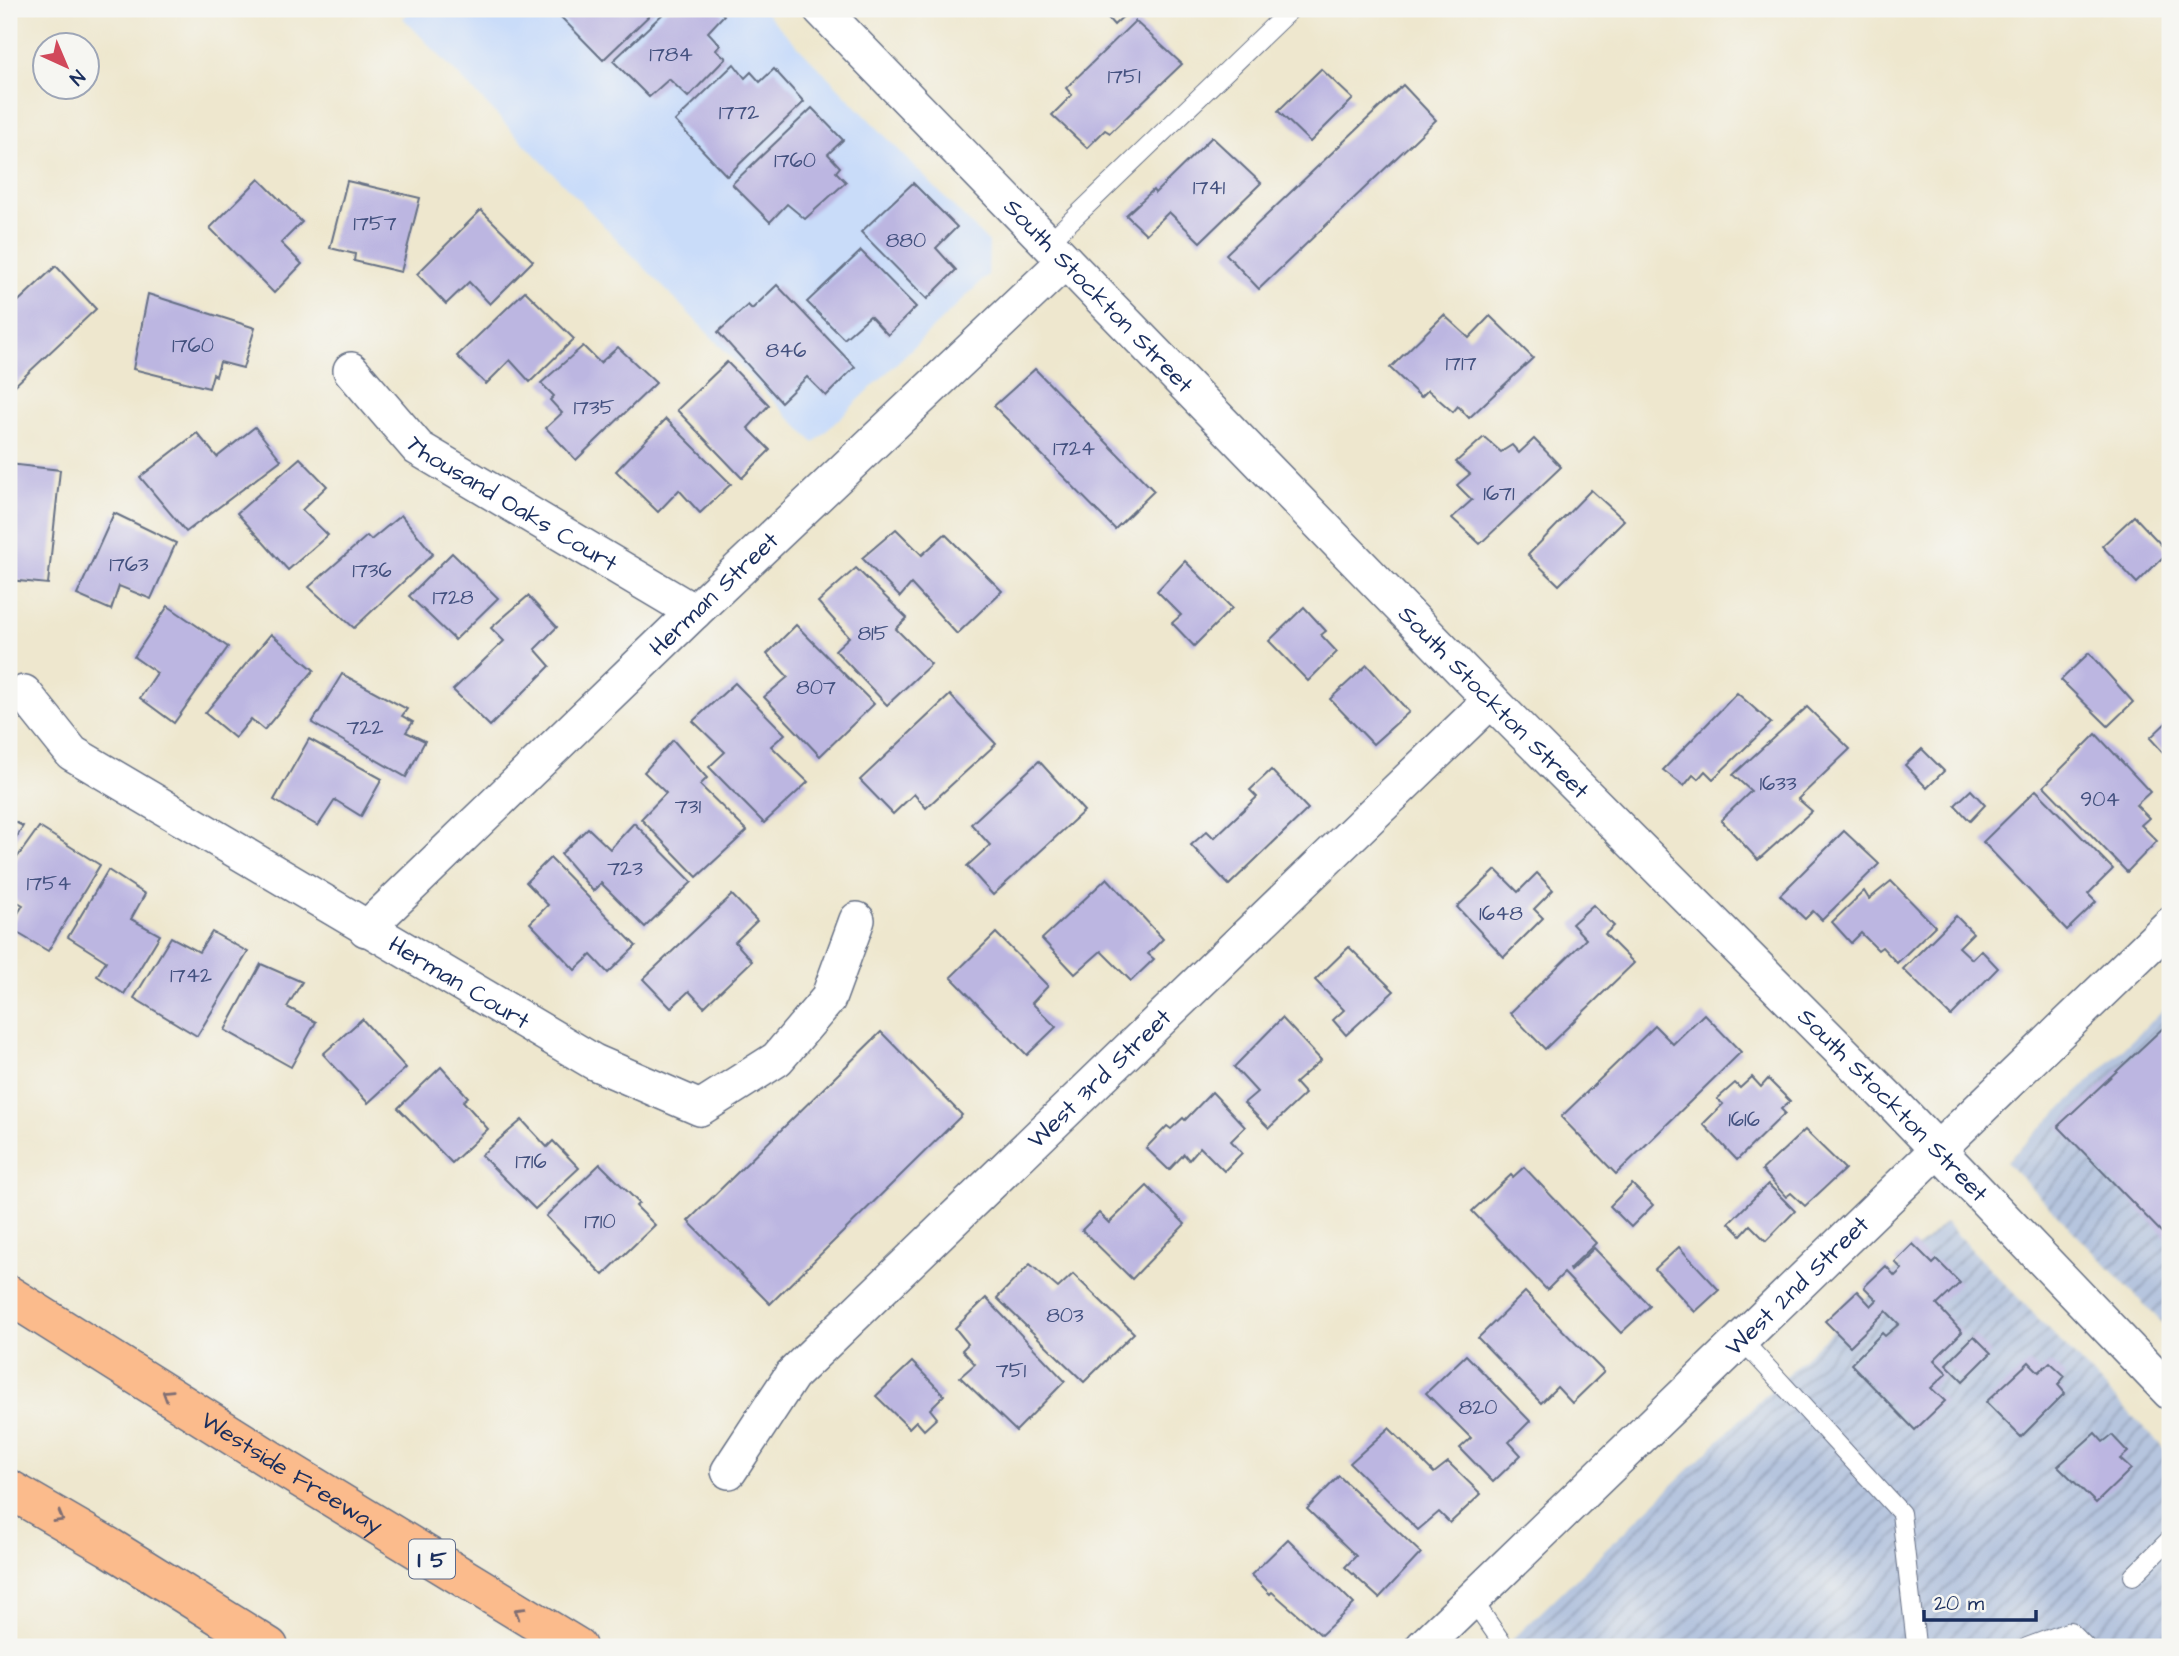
<svg xmlns="http://www.w3.org/2000/svg" width="2179" height="1656" font-family="'Architects Daughter',sans-serif">
<defs>
<pattern id="industrial-furrows" width="10" height="10" patternUnits="userSpaceOnUse" patternTransform="scale(1.75)"><rect width="10" height="10" fill="#b6c5de"/><path d="M-1 1l2-2M0 10L10 0M9 11l2-2" fill="none" stroke="#93a0b7"/></pattern>
</defs>
<rect width="100%" height="100%" fill="#f6f6f2"/>
<filter id="ink" filterUnits="userSpaceOnUse"><feTurbulence type="fractalNoise" baseFrequency=".0143" numOctaves="2"/><feDisplacementMap in="SourceGraphic" scale="14" xChannelSelector="R" yChannelSelector="G"/><feConvolveMatrix kernelMatrix="1 2 1 2 8 2 1 2 1" color-interpolation-filters="sRGB"/></filter>
<filter id="wash" filterUnits="userSpaceOnUse"><feTurbulence type="fractalNoise" baseFrequency=".00686" numOctaves="4" result="noise"/><feDisplacementMap in="SourceGraphic" scale="28" xChannelSelector="R" yChannelSelector="G"/><feGaussianBlur stdDeviation="1.57" result="paint"/><feColorMatrix in="noise" values="0 0 0 0 0 0 0 0 0 0 0 0 0 0 0 0 0 1.4 0 .05"/><feComposite in="paint" operator="in"/></filter>
<g filter="url(#wash)">
<rect width="100%" height="100%" fill="#eee7ce"/>
<path fill="#c9dcf9" d="M413,9h349l227,234 -1,32 -174,168 -411,-425z"/>
<g fill="url(#industrial-furrows)">
<path d="M2170,1003v328l-164,-169z"/>
<path d="M1945,1222l225,233v192h-665z"/>
</g>
<g id="blocks">
<g fill="#bcb6e1">
<path d="M553,9h103l-53,51z"/>
<path d="M668,9h49l7,6 -16,17 12,13 -4,5 10,8 -38,39 -19,-18 -20,18 -36,-36z"/>
<path d="M1100,9h31l-17,16z"/>
<path d="M1135,21l47,43 -72,69 -5,-3 -18,18 -35,-33 20,-20 -6,-7z"/>
<path d="M734,64l11,14 6,-6 9,10 14,-13 30,33 -77,74 -52,-55z"/>
<path d="M1321,69l32,30 -43,43 -32,-31z"/>
<path d="M1403,85l33,35 -177,169 -33,-35z"/>
<path d="M812,108l31,32 -15,14 12,13 -4,5 10,10 -41,37 -18,-15 -17,18 -38,-38z"/>
<path d="M1212,137l49,46 -61,59 -31,-30 -23,22 -20,-19 27,-25 2,3z"/>
<path d="M259,179l43,43 -21,21 21,21 -28,29 -64,-65z"/>
<path d="M347,181l73,17 -19,74 -47,-11 1,-7 -25,-6z"/>
<path d="M913,183l44,44 -21,21 20,22 -29,29 -66,-67z"/>
<path d="M481,210l52,51 -43,43 -21,-22 -23,22 -29,-30z"/>
<path d="M861,251l55,56 -28,28 -18,-19 -26,23 -37,-37z"/>
<path d="M56,266l40,43 -87,82v-81z"/>
<path d="M777,285l78,82 -29,29 -19,-19 -26,25 -63,-70 30,-27 4,4z"/>
<path d="M525,291l49,48 -44,43 -20,-22 -24,24 -29,-28z"/>
<path d="M148,294l107,34 -12,40 -23,-6 -4,14 -3,-2 -4,14 -76,-19z"/>
<path d="M1444,315l25,23 21,-22 43,42 -64,60 -11,-12 -5,6 -25,-22 -7,7 -31,-29z"/>
<path d="M583,346l17,17 18,-16 38,36 -80,77 -30,-32 16,-15 -12,-13 4,-4 -13,-13z"/>
<path d="M727,362l42,43 -21,23 22,22 -28,28 -65,-68z"/>
<path d="M1035,369l119,122 -39,38 -121,-123z"/>
<path d="M666,419l65,65 -31,29 -21,-23 -21,22 -42,-41z"/>
<path d="M255,427l26,33 -95,72 -46,-55 57,-44 20,24z"/>
<path d="M1484,437l17,15 11,-7 7,8 15,-14 27,28 -81,77 -28,-26 20,-18 -15,-15 13,-11 -14,-12z"/>
<path d="M300,458l27,28 -25,24 26,25 -40,35 -51,-57z"/>
<path d="M9,464l51,6 -12,114 -39,-4z"/>
<path d="M1591,490l33,30 -65,65 -31,-30z"/>
<path d="M114,513l62,30 -25,56 -32,-13 -8,24 -34,-15z"/>
<path d="M401,515l32,39 -79,74 -45,-41 58,-51 4,4z"/>
<path d="M2134,516l34,36 -31,31 -35,-37z"/>
<path d="M896,529l26,26 23,-21 57,57 -45,43 -46,-50 -11,13 -38,-39z"/>
<path d="M452,553l46,45 -43,42 -46,-44z"/>
<path d="M1185,561l47,47 -38,38 -22,-23 9,-8 -24,-24z"/>
<path d="M856,568l51,50 -11,11 35,35 -44,41 -52,-55 14,-13 -31,-35z"/>
<path d="M528,596l29,31 -22,22 15,17 -60,60 -37,-36 51,-49 -13,-13z"/>
<path d="M168,606l60,41 -54,76 -34,-25 17,-25 -23,-16z"/>
<path d="M1304,607l22,24 -5,4 16,17 -29,29 -39,-40z"/>
<path d="M796,625l78,79 -54,52 -56,-59 24,-20 -21,-23z"/>
<path d="M271,634l43,36 -50,60 -13,-11 -16,19 -30,-25z"/>
<path d="M2089,653l44,49 -25,24 -47,-46z"/>
<path d="M1367,665l42,47 -36,32 -43,-45z"/>
<path d="M342,674l65,35 -5,7 11,6 -7,10 19,9 -19,36 -94,-54z"/>
<path d="M735,683l50,51 -14,12 37,36 -44,41 -55,-56 16,-15 -32,-31z"/>
<path d="M1737,693l34,30 -58,56 -8,-8 -7,8 -5,-4 -9,11 -21,-16z"/>
<path d="M950,695l46,49 -70,64 -12,-14 -21,20 -33,-34z"/>
<path d="M1807,707l43,42 -52,50 14,12 -54,49 -37,-40 30,-29 -18,-16z"/>
<path d="M2170,719v41l-20,-22z"/>
<path d="M2096,734l54,58 -14,13 13,13 -8,7 16,16 -30,31 -83,-86z"/>
<path d="M309,739l73,40 -21,37 -26,-16 -17,26 -44,-26z"/>
<path d="M673,740l34,38 -7,7 47,46 -50,46 -56,-58 25,-26 -22,-21z"/>
<path d="M1922,749l22,22 -17,17 -22,-23z"/>
<path d="M1039,761l45,50 -91,84 -26,-29 23,-21 -19,-21z"/>
<path d="M1271,770l37,39 -79,76 -38,-40 16,-14 7,7 43,-41 -7,-7z"/>
<path d="M1971,790l14,15 -15,16 -15,-16z"/>
<path d="M2036,790l77,79 -25,25 8,8 -29,28 -84,-88z"/>
<path d="M9,819l14,7 -14,25z"/>
<path d="M634,823l58,59 -47,45 -44,-44 -8,8 -32,-37 27,-26 22,21z"/>
<path d="M39,827l61,38 -52,86 -39,-23 14,-23 -14,-8v-28z"/>
<path d="M1844,831l35,33 -57,56 -9,-9 -8,8 -25,-24z"/>
<path d="M550,858l86,88 -28,27 -17,-18 -16,15 -45,-47 18,-18 -22,-23z"/>
<path d="M108,870l37,24 -14,25 29,16 -36,59 -27,-18 9,-15 -38,-24z"/>
<path d="M1496,870l22,22 19,-19 16,17 -19,19 9,9 -39,39 -47,-50z"/>
<path d="M1107,878l56,61 -15,15 6,5 -23,22 -30,-30 -26,23 -33,-35z"/>
<path d="M1891,881l44,45 -38,37 -15,-16 -4,3 -17,-17 -10,10 -19,-21 32,-31 5,8z"/>
<path d="M732,895l25,26 -22,21 17,19 -48,46 -15,-16 -18,17 -28,-29z"/>
<path d="M1593,905l21,21 -9,8 29,29 -89,86 -35,-36 76,-74 -14,-15z"/>
<path d="M1956,916l17,17 -14,14 13,12 9,-9 17,18 -47,48 -48,-47z"/>
<path d="M212,932l36,20 -51,84 -63,-38 37,-61 28,15z"/>
<path d="M996,933l52,53 -16,17 24,24 -29,28 -76,-78z"/>
<path d="M1349,947l45,44 -48,44 -13,-15 11,-10 -29,-30z"/>
<path d="M261,964l41,18 -15,25 29,15 -25,45 -66,-37z"/>
<path d="M1704,1014l37,38 -125,122 -55,-57 94,-91 18,18z"/>
<path d="M1282,1018l39,42 -26,23 10,11 -36,34 -25,-25 13,-11 -23,-25z"/>
<path d="M362,1019l44,49 -38,35 -45,-49z"/>
<path d="M2164,1027l6,6v208l-112,-115z"/>
<path d="M881,1032l81,83 -192,189 -82,-83z"/>
<path d="M441,1067l27,30 -5,4 25,28 -36,34 -54,-55z"/>
<path d="M1752,1077l9,10 7,-8 22,22 -9,8 4,4 -48,47 -34,-36 20,-20 -6,-5 18,-16 5,5z"/>
<path d="M1212,1092l33,35 -14,14 11,12 -18,18 -24,-24 -11,13 -5,-6 -15,16 -23,-22 21,-22 4,3 12,-11 2,2z"/>
<path d="M522,1120l25,27 6,-6 26,27 -44,41 -54,-54z"/>
<path d="M1805,1130l40,39 -40,37 -14,-13 -5,4 -24,-27z"/>
<path d="M600,1164l39,39 -3,3 19,19 -52,50 -57,-59z"/>
<path d="M1524,1167l72,76 -27,26 1,2 24,-23 56,58 -29,27 -57,-60 -17,17 -75,-79 39,-36 2,2z"/>
<path d="M1632,1184l21,21 -22,22 -21,-21z"/>
<path d="M1768,1184l27,27 -29,30 -16,-16 -9,10 -12,-12z"/>
<path d="M1147,1186l38,38 -53,55 -50,-49 17,-17 10,10z"/>
<path d="M1913,1244l20,20 4,-4 23,23 -23,22 25,27 -28,28 13,13 -16,15 14,13 -30,29 -64,-66 31,-31 3,3 14,-12 -13,-13 -36,35 -25,-25 32,-30 14,15 6,-6 -13,-13 22,-21 9,10 7,-7 -7,-7z"/>
<path d="M1679,1247l40,43 -24,22 -40,-43z"/>
<path d="M1030,1264l28,24 15,-14 61,59 -50,49 -87,-84z"/>
<path d="M1525,1292l79,80 -32,31 -15,-16 -16,16 -63,-65z"/>
<path d="M986,1298l79,83 -49,50 -56,-54 15,-13 -13,-14 6,-6 -13,-16z"/>
<path d="M1974,1336l17,17 -28,28 -17,-17z"/>
<path d="M1466,1355l64,66 -21,21 12,13 -28,27 -33,-34 11,-10 -45,-45z"/>
<path d="M912,1362l32,33 -14,14 7,9 -13,12 -8,-9 -7,7 -33,-32z"/>
<path d="M2029,1362l10,10 11,-10 15,14 -7,9 7,8 -44,44 -35,-35z"/>
<path d="M1389,1428l45,45 14,-11 33,32 -31,29 -11,-11 -21,18 -68,-67z"/>
<path d="M2095,1433l8,9 9,-7 16,17 -8,7 11,10 -35,34 -38,-37z"/>
<path d="M1339,1476l82,77 -42,45 -34,-31 11,-11 -49,-47z"/>
<path d="M1288,1539l66,65 -33,31 -49,-43 -2,2 -19,-19z"/>
</g>
</g>
</g>
<g filter="url(#ink)">
<use href="#blocks" fill-opacity="0" stroke="#656f85" stroke-width="2"/>
<g fill="none" stroke-linecap="round" stroke-linejoin="round">
<g stroke="#656f85" stroke-width="20">
<g id="service">
<path d="M1048,243l243,-234"/>
<path d="M1741,1339l160,174 15,131 3,3"/>
<path d="M2133,1576l37,-37"/>
<path d="M1472,1599l33,48"/>
<path d="M2027,1647l43,-16 16,16"/>
</g>
</g>
<g stroke="#656f85" stroke-width="38">
<g id="minor">
<path id="s1" d="M821,9l670,691 401,402 278,290"/>
<path id="s2" d="M351,370l67,78 276,164"/>
<path id="s3" d="M24,693l48,60 522,309 106,46 77,-49 51,-60 29,-79"/>
<path id="s4" d="M366,929l328,-317 371,-351"/>
<path id="s5" d="M729,1471l63,-96 699,-675"/>
<path id="s6" d="M1423,1647l747,-722"/>
</g>
</g>
<g stroke="#656f85" stroke-width="41">
<g id="motorway">
<path id="s7" d="M9,1295l278,175 290,177"/>
<path d="M9,1489l100,58 160,100"/>
</g>
</g>
<use href="#service" stroke="#fff" stroke-width="18"/>
<use href="#minor" stroke="#fff" stroke-width="35"/>
<use href="#motorway" stroke="#fbbb8c" stroke-width="38"/>
</g>
<defs><path id="oneway-chevron" d="M-2-3.5L2.5 0L-2 3.5" fill="none" stroke-width="1.6" stroke-linecap="round" stroke-linejoin="round" transform="scale(1.75)"/></defs>
<g stroke="#806e73">
<use href="#oneway-chevron" transform="translate(167 1394) rotate(-148)"/>
<use href="#oneway-chevron" transform="translate(59 1518) rotate(30)"/>
<use href="#oneway-chevron" transform="translate(519 1612) rotate(-149)"/>
</g>
</g>
<g text-anchor="middle" stroke-width="5" stroke-linejoin="round" paint-order="stroke">
<g font-size="21" fill="#43517f">
<text x="671" y="61">1784</text>
<text x="1124" y="83">1751</text>
<text x="739" y="119">1772</text>
<text x="795" y="167">1760</text>
<text x="1209" y="194">1741</text>
<text x="375" y="230">1757</text>
<text x="906" y="247">880</text>
<text x="193" y="352">1760</text>
<text x="786" y="357">846</text>
<text x="1461" y="370">1717</text>
<text x="594" y="414">1735</text>
<text x="1074" y="455">1724</text>
<text x="1499" y="500">1671</text>
<text x="129" y="571">1763</text>
<text x="372" y="577">1736</text>
<text x="453" y="604">1728</text>
<text x="873" y="640">815</text>
<text x="816" y="694">807</text>
<text x="365" y="734">722</text>
<text x="1778" y="790">1633</text>
<text x="2100" y="806">904</text>
<text x="688" y="813">731</text>
<text x="625" y="875">723</text>
<text x="49" y="890">1754</text>
<text x="1501" y="920">1648</text>
<text x="191" y="982">1742</text>
<text x="1744" y="1126">1616</text>
<text x="531" y="1168">1716</text>
<text x="600" y="1228">1710</text>
<text x="1065" y="1322">803</text>
<text x="1011" y="1377">751</text>
<text x="1478" y="1414">820</text>
</g>
<rect fill="#f6f6f2" stroke="#5d6b8a" stroke-width="2" x="409" y="1539.5" width="46" height="39" rx="5"/>
<g font-size="23" font-weight="bold" fill="#1b2f5e">
<text x="432" y="1567">I 5</text>
</g>
<g font-size="24" fill="#1b2f5e" stroke="#f6f6f2">
<text dy="8" stroke="none"><textPath href="#s1" startOffset="399">South Stockton Street</textPath></text>
<text dy="8" stroke="none"><textPath href="#s2" startOffset="212">Thousand Oaks Court</textPath></text>
<text dy="8" stroke="none"><textPath href="#s4" startOffset="483">Herman Street</textPath></text>
<text dy="8" stroke="none"><textPath href="#s1" startOffset="966">South Stockton Street</textPath></text>
<text dy="8" stroke="none"><textPath href="#s3" startOffset="527">Herman Court</textPath></text>
<text dy="8" stroke="none"><textPath href="#s5" startOffset="542">West 3rd Street</textPath></text>
<text dy="8" stroke="none"><textPath href="#s1" startOffset="1533">South Stockton Street</textPath></text>
<text dy="8" stroke="none"><textPath href="#s6" startOffset="520">West 2nd Street</textPath></text>
<text dy="8" stroke="none"><textPath href="#s7" startOffset="334">Westside Freeway</textPath></text>
</g>
</g>
<rect width="2179" height="1656" fill="none" stroke="#f6f6f2" stroke-width="35"/>
<g transform="translate(66 66) rotate(136)"><circle r="33" fill="#f6f6f2" stroke="#9ea6b7" stroke-width="2"/>
<path d="M0-5L12 26L0 18L-12 26Z" fill="#d1495b"/>
<text y="-10" font-size="19" font-weight="bold" text-anchor="middle" fill="#1b2f5e">N</text>
</g>
<path d="M1924 1610v10h112v-10" fill="none" stroke="#1b2f5e" stroke-width="3.5"/>
<text x="1934" y="1610" font-size="21" fill="#1b2f5e" stroke="#f6f6f2" stroke-width="5" paint-order="stroke">20 m</text>
</svg>
